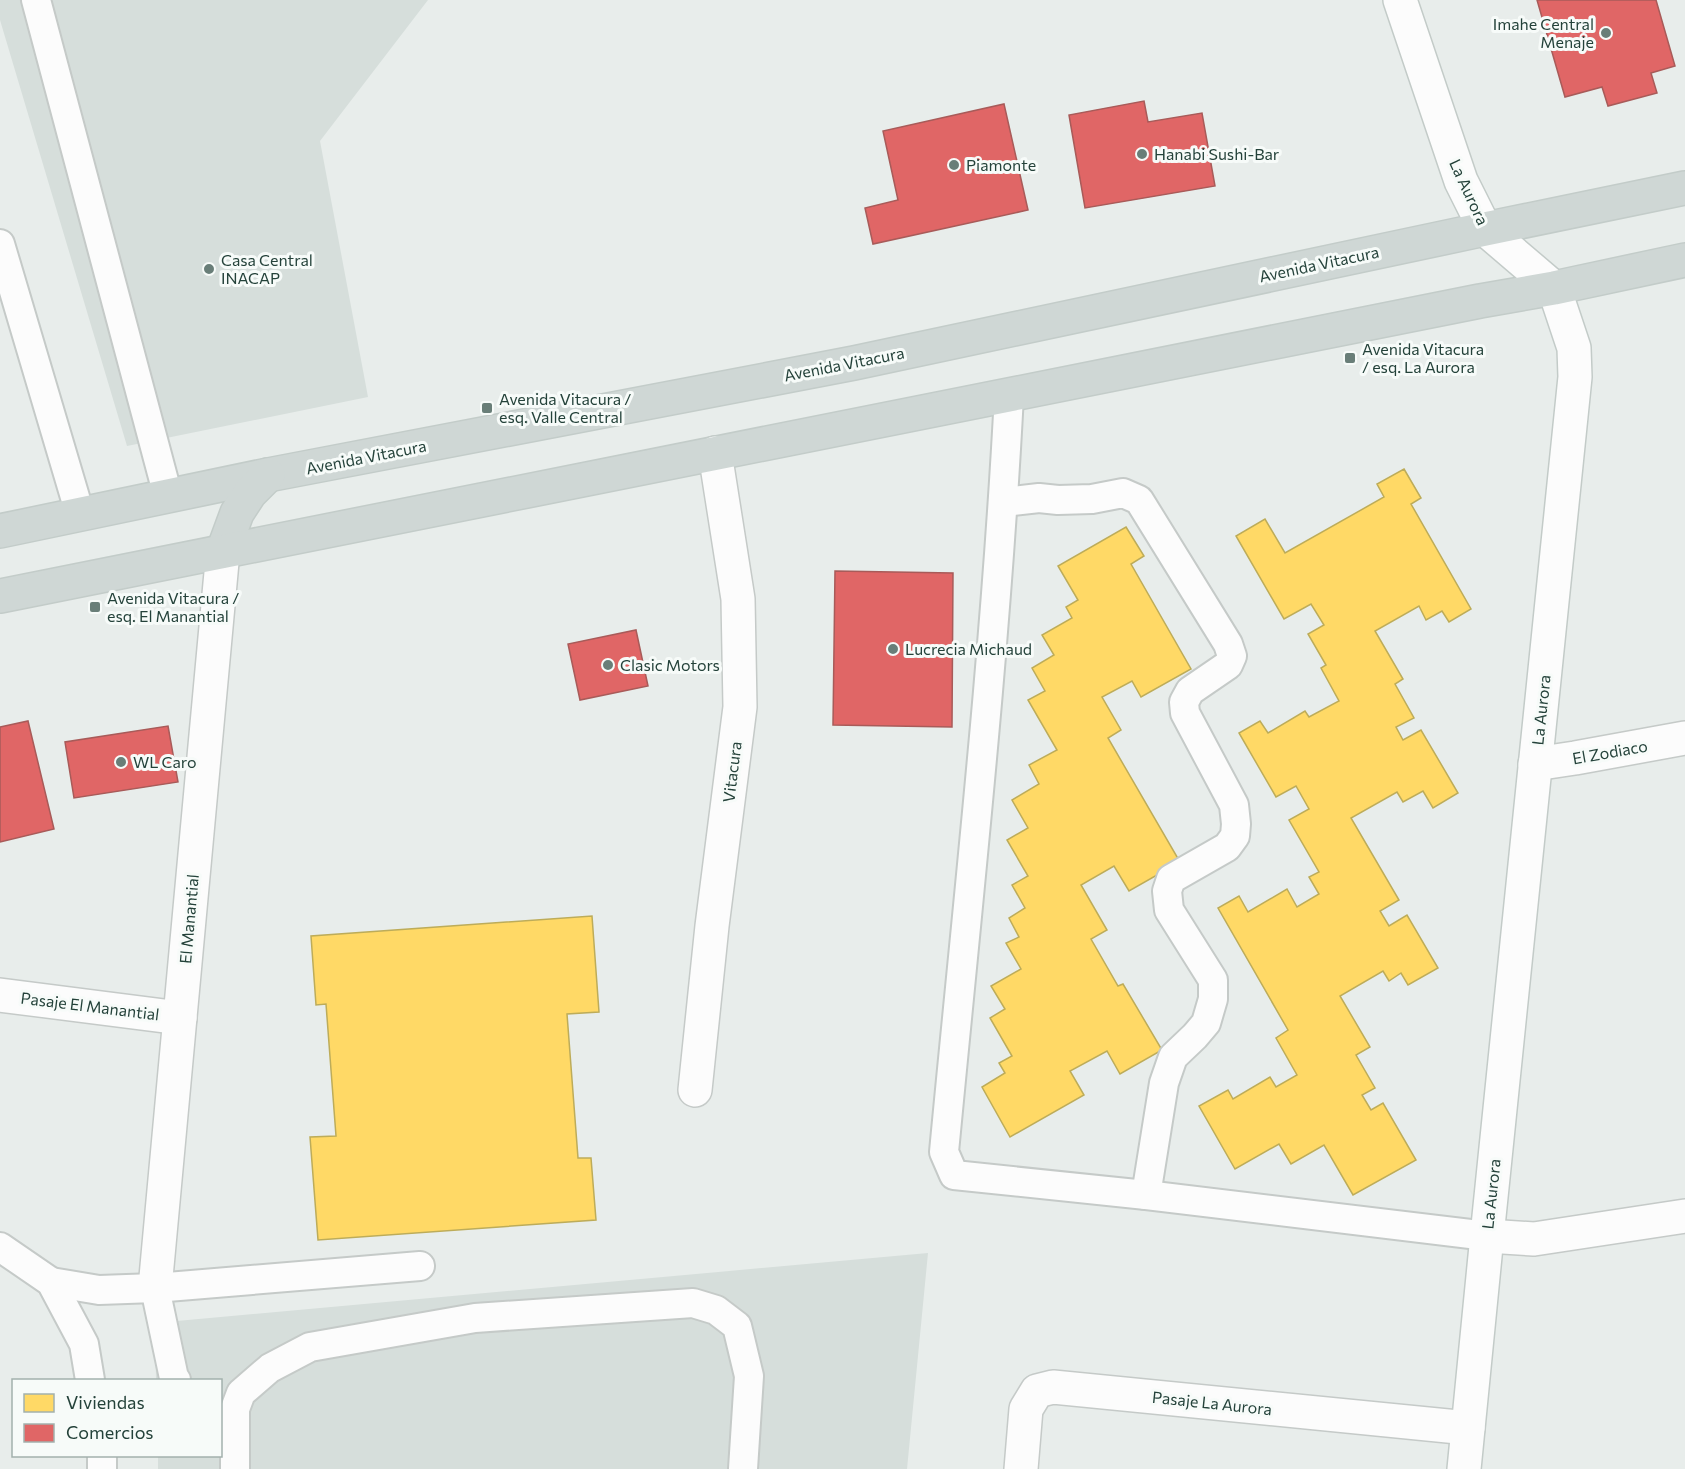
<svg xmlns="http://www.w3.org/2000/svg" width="1685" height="1469" font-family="Commissioner,sans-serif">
<rect width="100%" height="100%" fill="#e8edeb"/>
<g fill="#d6dedb">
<path d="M0,0h428l-108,141 48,256 -241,49 -127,-426z"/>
<path d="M928,1253l-21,216h-749v-13h62v-76h-64l-1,-57z"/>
</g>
<g fill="#ffd966" stroke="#bdac59" stroke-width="1.5">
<path d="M1404,469l17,29 -10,6 60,105 -22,13 -7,-11 -16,9 -7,-14 -44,25 28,48 -8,5 19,34 -18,9 7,13 18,-10 37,63 -25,15 -10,-17 -20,11 -6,-10 -46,26 48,82 -19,11 9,15 18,-11 31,53 -30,17 -7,-12 -12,8 -6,-10 -43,25 30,51 -14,8 19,33 -13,7 9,15 12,-7 33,57 -63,35 -29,-50 -33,19 -12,-20 -44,25 -36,-63 29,-16 5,9 37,-22 6,10 21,-12 -21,-37 12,-8 -70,-122 21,-12 9,16 39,-23 10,18 22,-13 -10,-17 10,-5 -30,-52 20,-11 -13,-23 -20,11 -37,-64 21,-12 8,12 37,-22 4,6 30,-16 -18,-33 5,-3 -18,-31 16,-9 -13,-21 -27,15 -48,-83 29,-17 20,34 99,-56 -7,-13z"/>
<path d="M1126,527l18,29 -13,8 60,105 -50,28 -9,-16 -30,16 19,33 -13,8 72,124 -51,29 -15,-25 -33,19 26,45 -16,9 27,47 5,-2 39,66 -42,24 -13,-23 -37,20 14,24 -74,42 -28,-50 23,-14 -6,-10 13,-7 -22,-38 15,-9 -14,-23 30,-17 -15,-26 13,-6 -10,-19 16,-10 -13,-23 16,-9 -21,-36 21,-12 -16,-28 27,-16 -10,-19 28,-15 -29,-50 17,-9 -13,-23 22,-13 -12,-20 30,-17 -6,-11 12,-7 -20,-34z"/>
<path d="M592,916l7,96 -32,2 11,144h13l5,62 -278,20 -8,-103 26,-1 -10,-132 -10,1 -5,-69z"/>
</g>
<g fill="#e06666" stroke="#a85b59" stroke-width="1.5">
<path d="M1537,0h119l19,66 -24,7 6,20 -49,13 -6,-19 -37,10z"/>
<path d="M1144,101l4,21 54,-9 13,73 -130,22 -16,-93z"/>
<path d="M1004,104l24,106 -155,34 -8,-36 33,-8 -15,-69z"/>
<path d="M835,571l118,2 -1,154 -119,-2z"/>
<path d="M636,630l12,56 -68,14 -12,-56z"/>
<path d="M28,721l26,108 -54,13v-115z"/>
<path d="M168,726l10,56 -104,16 -9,-56z"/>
</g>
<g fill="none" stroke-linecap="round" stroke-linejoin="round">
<g stroke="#c5cac8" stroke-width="32">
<g id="lane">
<path d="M36,0l132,496"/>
<path d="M0,244l80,270"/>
<path d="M1009,395c-13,253 -41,505 -65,757l10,23 192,20 341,41"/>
<path d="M1004,502l35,-4 19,2 34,-1 31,-6 16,7 89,144 4,12 -4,9 -38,26 -6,11 1,11 49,92 2,19 -1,12 -8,11 -56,32 -4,12 2,19 44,70v19l-7,24 -11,13 -22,21 -9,26 -18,112"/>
<path d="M0,1247l51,35 33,62 6,36"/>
<path d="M51,1282l48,8 56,-2 265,-22"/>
<path d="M155,1288l19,90 2,2"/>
<path d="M102,1456v13"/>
<path d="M235,1469v-60l6,-16 29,-25 40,-21 165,-29 218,-15 23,7 21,16 12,50 -6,93"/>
</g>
</g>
<g stroke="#c5cac8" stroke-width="36">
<g id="street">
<path d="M1535,764l40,-6 110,-20"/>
<path d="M0,995l180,23"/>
<path d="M695,1090l17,-164 28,-219 -2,-108 -23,-146"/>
<path d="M1487,1236l47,3 151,-23"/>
<path d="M155,1288l68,-737"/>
<path d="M1021,1469l5,-60 11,-18 16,-4 415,41"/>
</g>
</g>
<g stroke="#c3cbc8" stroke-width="36">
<path id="secondary" d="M1400,0l61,181 24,48 69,59 20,60 1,29 -88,859 -23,233"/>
</g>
<g stroke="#c3ccc9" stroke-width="36">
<g id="primary">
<path d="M0,531l268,-56 586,-112 631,-134 200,-41"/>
<path d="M223,551l14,-38 13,-20 18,-18"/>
<path d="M0,596l1480,-295 74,-13 131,-28"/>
</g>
</g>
<use href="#lane" stroke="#fcfcfc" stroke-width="28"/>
<use href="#street" stroke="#fcfcfc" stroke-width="33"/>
<use href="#secondary" stroke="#fcfcfc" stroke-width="33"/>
<use href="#primary" stroke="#cfd7d5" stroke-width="33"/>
</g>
<g fill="#697e78" stroke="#f7fbf9" stroke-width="2">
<circle cx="1606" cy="33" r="6"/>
<circle cx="1142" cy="154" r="6"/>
<circle cx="954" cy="165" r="6"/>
<circle cx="209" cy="269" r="6"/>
<rect x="1344" y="352" width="12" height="12" rx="3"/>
<rect x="481" y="402" width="12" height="12" rx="3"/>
<rect x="89" y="601" width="12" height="12" rx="3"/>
<circle cx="893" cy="649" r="6"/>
<circle cx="608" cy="665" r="6"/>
<circle cx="121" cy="762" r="6"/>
</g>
<g text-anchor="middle" stroke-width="6" stroke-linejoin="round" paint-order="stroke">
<g font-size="16" fill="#24423a" stroke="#f7fbf9" text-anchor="start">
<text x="1594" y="30" text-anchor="end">Imahe Central<tspan x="1594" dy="18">Menaje</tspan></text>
<text x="1154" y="160">Hanabi Sushi-Bar</text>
<text x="966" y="171">Piamonte</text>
<text x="221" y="266">Casa Central<tspan x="221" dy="18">INACAP</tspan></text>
<text x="1362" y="355">Avenida Vitacura<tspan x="1362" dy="18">/ esq. La Aurora</tspan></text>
<text x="499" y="405">Avenida Vitacura /<tspan x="499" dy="18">esq. Valle Central</tspan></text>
<text x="107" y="604">Avenida Vitacura /<tspan x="107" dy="18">esq. El Manantial</tspan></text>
<text x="905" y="655">Lucrecia Michaud</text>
<text x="620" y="671">Clasic Motors</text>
<text x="133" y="768">WL Caro</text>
</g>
<g font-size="16" fill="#24423a" stroke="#f7fbf9">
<text transform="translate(1469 192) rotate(65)" y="6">La Aurora</text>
<text transform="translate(1319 264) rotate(-12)" y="6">Avenida Vitacura</text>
<text transform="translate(844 364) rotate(-11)" y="6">Avenida Vitacura</text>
<text transform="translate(366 457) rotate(-11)" y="6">Avenida Vitacura</text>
<text transform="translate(1541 710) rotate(-84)" y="6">La Aurora</text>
<text transform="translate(1610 752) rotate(-10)" y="6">El Zodiaco</text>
<text transform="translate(732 772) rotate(-83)" y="6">Vitacura</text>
<text transform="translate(189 919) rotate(-85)" y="6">El Manantial</text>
<text transform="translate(90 1006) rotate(7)" y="6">Pasaje El Manantial</text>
<text transform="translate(1491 1194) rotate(-84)" y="6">La Aurora</text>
<text transform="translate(1212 1403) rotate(6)" y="6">Pasaje La Aurora</text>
</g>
</g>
<rect x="12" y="1379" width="210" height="78" fill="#f7fbf9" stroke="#a3b1ad" stroke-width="1.5"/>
<rect x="24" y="1394" width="30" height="18" fill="#ffd966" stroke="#a3b1ad" stroke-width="1.5"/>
<text x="66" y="1409" font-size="18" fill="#24423a">Viviendas</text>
<rect x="24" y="1424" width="30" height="18" fill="#e06666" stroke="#a3b1ad" stroke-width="1.5"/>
<text x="66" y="1439" font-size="18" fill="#24423a">Comercios</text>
</svg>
